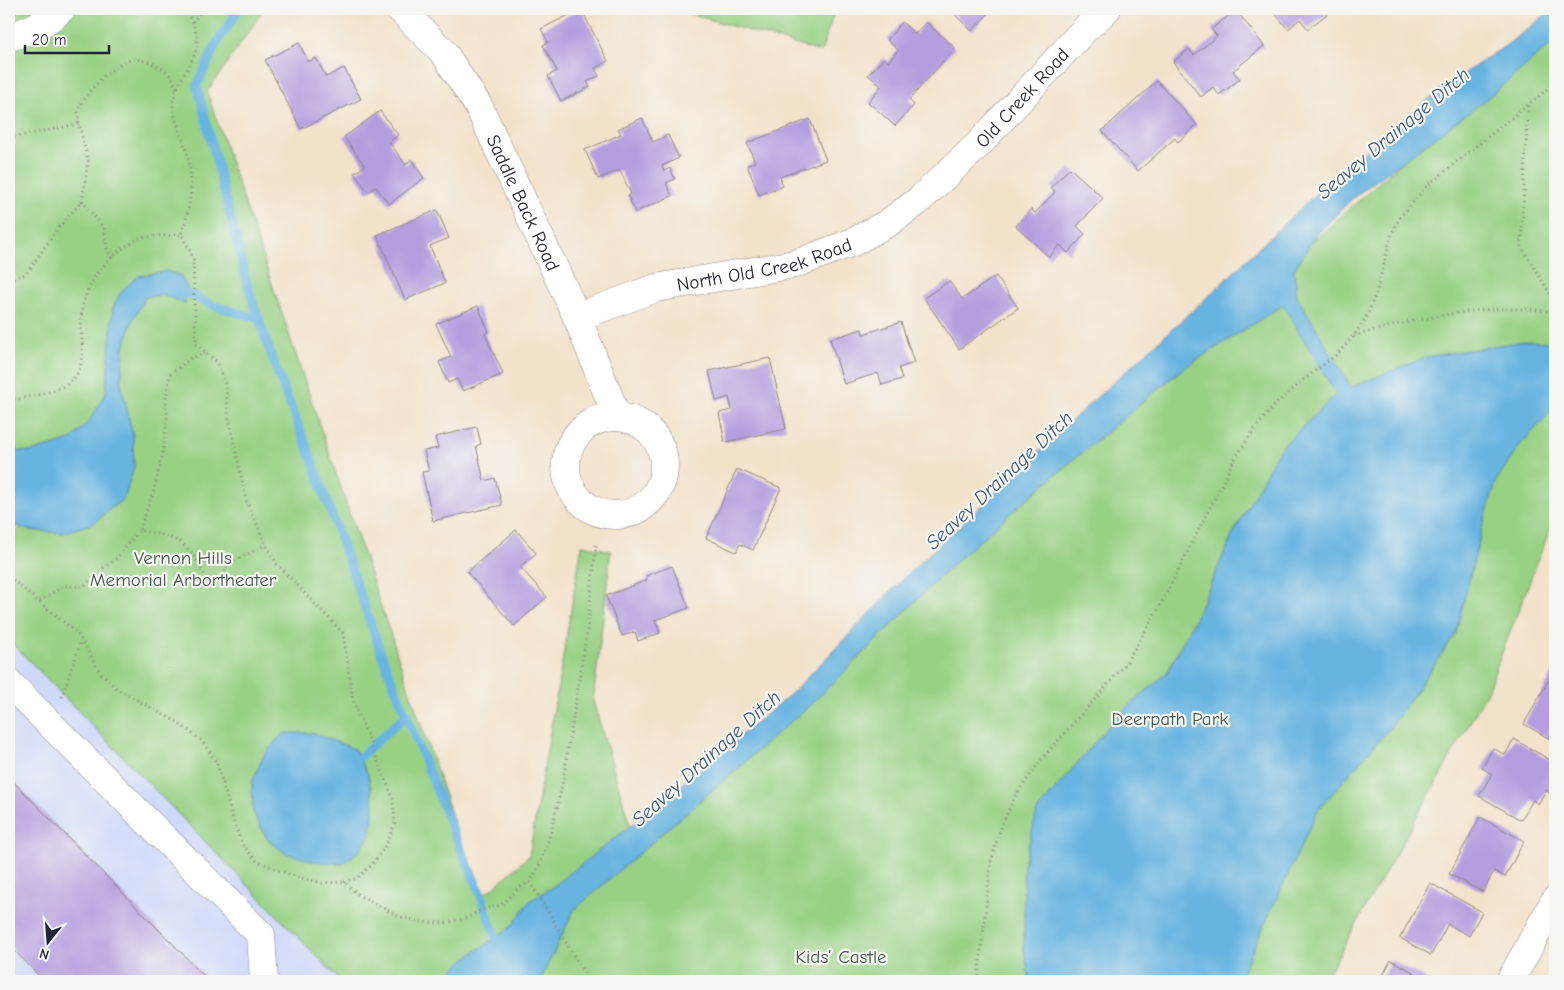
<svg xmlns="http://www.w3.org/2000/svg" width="1564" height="990" font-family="'Comic Neue',sans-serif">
<rect width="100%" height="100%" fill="#f6f6f2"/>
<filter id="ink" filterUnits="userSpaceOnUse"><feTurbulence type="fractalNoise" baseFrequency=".02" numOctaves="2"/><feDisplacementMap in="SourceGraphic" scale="10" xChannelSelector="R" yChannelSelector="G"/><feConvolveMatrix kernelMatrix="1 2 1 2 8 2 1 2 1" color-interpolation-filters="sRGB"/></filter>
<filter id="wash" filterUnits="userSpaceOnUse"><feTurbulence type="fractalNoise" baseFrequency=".0096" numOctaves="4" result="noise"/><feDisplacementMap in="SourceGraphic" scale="20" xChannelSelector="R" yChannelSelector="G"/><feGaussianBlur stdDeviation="1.12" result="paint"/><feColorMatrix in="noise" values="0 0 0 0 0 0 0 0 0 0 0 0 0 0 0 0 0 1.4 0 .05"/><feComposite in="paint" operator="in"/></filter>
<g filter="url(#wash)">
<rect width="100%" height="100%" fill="#f3e2ca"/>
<path fill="#cfdafa" d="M9,640l345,341h-345z"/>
<g fill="#98d184" stroke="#5d7a60">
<path d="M9,9h255l-57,83 272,804 13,-7 37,-33 53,-311 29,6 -18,150 41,137 921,-810v488l-69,178 -162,287h-983l-332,-341z"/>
<path d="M674,9h161l-14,43z"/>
</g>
<g fill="#68b4e1" stroke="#456b8e">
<path d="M1553,9h2v32l-71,60 -130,96 -39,39 -21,34 3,26 54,91 75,-30 98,-16 31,1v65l-34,37 -24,35 -14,45 -27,109 -63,91 -75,86 -80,171h-208l-6,-31v-86l13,-53 81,-96 49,-42 32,-63 34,-76 46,-84 57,-56 -53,-89 -102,65 -145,121 -81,71 -137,136 -244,212 -34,71h-97l20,-21 48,-33 19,-26 24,-15 103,-81 134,-111 123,-126 60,-55 110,-104 128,-116 119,-114 109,-89 68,-46z"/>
<path d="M167,271l14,5 6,11 -2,17 -21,-9 -18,2 -13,22 -9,28 -3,36 12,53 1,31 -9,30 -31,26 -32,10 -34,-3 -19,-7v-73l22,2 40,-12 19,-20 16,-28 7,-85 8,-15 17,-16z"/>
<path d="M284,733h30l40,16 14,25 6,31 -3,30 -13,17 -16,12 -30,-3 -27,-8 -18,-14 -14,-27 -1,-30 13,-29z"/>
</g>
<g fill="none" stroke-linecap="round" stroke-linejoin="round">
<g stroke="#68b4e1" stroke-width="9">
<path d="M239,9l-22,34 -20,42 51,202 28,82 37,93 68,191 74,183 24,54 20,57"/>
<path d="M187,293l28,13 44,13"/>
<path d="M359,758l48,-44"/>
</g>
</g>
<g id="blocks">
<g fill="#b59edf">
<path d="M581,9l27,52 -13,7 4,8 -12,6 3,5 -29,14 -13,-25 9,-5 -14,-26 5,-3 -7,-13z"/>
<path d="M949,9h36l-1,1 4,4 -16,17z"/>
<path d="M1271,9h51l5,5 -19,15 -8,-10 -12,10z"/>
<path d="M1236,10l28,36 -31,25 7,8 -21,16 -6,-8 -12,10 -28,-35 16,-13 5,6 23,-19 -6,-7z"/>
<path d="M902,22l13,12 11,-12 29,26 -46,52 5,5 -19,21 -27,-24 13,-16 -13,-11 16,-17 4,4 10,-12 -11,-10z"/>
<path d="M299,43l9,19 8,-4 10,19 18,-9 17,31 -60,30 -36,-69z"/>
<path d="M1157,81l40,44 -19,17 -3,-4 -37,33 -36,-40z"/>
<path d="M380,111l18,24 -9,7 17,23 5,-6 13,19 -35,26 -13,-17 -8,5 -14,-19 11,-7 -21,-29z"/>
<path d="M642,118l11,24 15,-7 11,23 -17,8 2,5 6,-3 5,11 -9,4 6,13 -37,16 -7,-16 3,-2 -11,-24 -22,9 -13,-29 36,-16 -3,-5z"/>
<path d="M810,119l16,41 -46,17 3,9 -24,9 -12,-30 8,-3 -8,-19z"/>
<path d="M1070,168l33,30 -26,28 8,8 -17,19 -8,-8 -11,12 -33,-31 15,-17 4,4 20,-21 -4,-5z"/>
<path d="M437,210l12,28 -19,8 15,37 -40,17 -28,-65z"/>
<path d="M996,276l22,32 -59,41 -35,-51 25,-17 13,18z"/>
<path d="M478,306l11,26 -4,2 18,40 -40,17 -6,-12 -9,4 -9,-21 12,-5 -15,-33z"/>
<path d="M901,322l13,41 -15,5 3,11 -20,6 -4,-12 -34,11 -14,-45 32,-10 1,5z"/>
<path d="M770,358l16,71 -61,13 -6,-29 13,-3 -3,-13 -13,4 -7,-30z"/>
<path d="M477,427l4,17 -5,2 8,35 11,-3 7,27 -69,16 -11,-49 7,-1 -5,-20 14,-3 -3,-11z"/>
<path d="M737,469l44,19 -28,62 -13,-6 -4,8 -30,-14z"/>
<path d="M516,530l20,23 -16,14 27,30 -33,29 -47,-54z"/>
<path d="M672,566l17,42 -34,12 5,13 -22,8 -3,-9 -13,4 -16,-40 41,-16 -1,-4z"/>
<path d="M1555,669v73l-31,-18z"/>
<path d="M1514,739l41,24v21l-5,9 -4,-3 -8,14 -5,-4 -12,20 -42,-24 13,-22 -10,-6 11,-20 12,7z"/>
<path d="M9,777l200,204h-165l-35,-36z"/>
<path d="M1480,817l44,24 -19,36 -11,-6 -11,21 -34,-18z"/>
<path d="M1430,883l52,29 -13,24 -21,-12 -17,31 -31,-17z"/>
<path d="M1391,960l38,21h-49z"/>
</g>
</g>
</g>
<g filter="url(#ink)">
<use href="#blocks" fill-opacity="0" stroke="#8a8282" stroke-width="1"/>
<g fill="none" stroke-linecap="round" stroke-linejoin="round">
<g stroke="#8a8282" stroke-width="29">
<g id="minor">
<path id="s1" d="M400,9l44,44 35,54 98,210 40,100"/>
<path d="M9,37c18,-5 39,-15 52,-28"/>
<path id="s2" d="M577,317l79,-29 139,-24 58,-22 35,-19 29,-21 61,-57 108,-117 21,-19"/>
<circle cx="615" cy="466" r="49"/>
<path d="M9,683l252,252 3,46"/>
<path d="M1510,981l45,-81"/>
</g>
</g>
<g stroke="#8a8282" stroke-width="3" stroke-dasharray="1 4" stroke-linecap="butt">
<path d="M184,9l9,13"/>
<path d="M202,9l-9,13c1,5 3,10 4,15 2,26 -23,43 -24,68 0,12 7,25 11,37 10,34 9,60 -3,93l7,11 5,13 3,85 21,18 9,24 2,27 18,87 20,45 11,19 66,69 10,68 40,97 2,25 -9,22 -15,21 -14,12 -13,4"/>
<path d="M1528,106l-7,140 34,56"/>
<path d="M9,138l70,-14"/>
<path d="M82,201l22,27 3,20 5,10"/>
<path d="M9,280l17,-6 32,-46 24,-27 6,-40 -9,-37 -1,-14 11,-18 15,-16 17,-13 13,-4 16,3 17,10 6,7 4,10"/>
<path d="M1354,336c64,-18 134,-34 201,-24"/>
<path d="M205,353l-14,5 -21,16 -4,25 1,19 -4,34 -9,38 -15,41c18,2 37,5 50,19 10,10 12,28 26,33l13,-16 13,-10 25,-12"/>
<path d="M9,401c17,-4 47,-8 61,-19 18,-14 11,-41 11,-61 1,-31 19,-58 45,-75 4,-2 9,-6 13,-8 11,-3 30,-2 42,-3"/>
<path d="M9,577l69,57 22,38 17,17 60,33 25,19 15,22 16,57 9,24 15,17 21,9 22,8 22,5 22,-1 16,14 38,20 22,6 25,1 21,-5 18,-9 17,-4 18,-17 11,-6 10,-18 10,-29 12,-49 25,-155 9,-86"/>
<path d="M40,601l24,-15 19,1 19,-18 14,-10 23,-28"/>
<path d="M62,697l19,-56"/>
<path d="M530,882l59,99"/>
<path d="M978,981l13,-119 10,-35 14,-31 26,-36 83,-94 22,-36 18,-32 70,-138 20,-30 21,-25 28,-25 33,-25 17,-18 13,-19 10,-24 15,-58 9,-19 28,-32 127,-102"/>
</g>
<use href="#minor" stroke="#fff" stroke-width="28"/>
</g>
</g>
<g text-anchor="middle" stroke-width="4.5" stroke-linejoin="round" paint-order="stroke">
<g font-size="19" fill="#22223b" stroke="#f6f6f2">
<text dy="7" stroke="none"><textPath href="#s2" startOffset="511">Old Creek Road</textPath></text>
<text dy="7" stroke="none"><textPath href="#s1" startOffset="232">Saddle Back Road</textPath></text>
<text dy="7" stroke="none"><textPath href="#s2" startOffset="195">North Old Creek Road</textPath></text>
</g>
<g font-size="19" fill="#455751" stroke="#f6f6f2">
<text x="183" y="564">Vernon Hills<tspan x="183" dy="22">Memorial Arbortheater</tspan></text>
<text x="1170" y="725">Deerpath Park</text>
<text x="841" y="963">Kids’ Castle</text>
</g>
<g font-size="20" font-style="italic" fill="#3a5575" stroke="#f6f6f2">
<text transform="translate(1393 133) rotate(-40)" y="7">Seavey Drainage Ditch</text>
<text transform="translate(999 480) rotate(-43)" y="7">Seavey Drainage Ditch</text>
<text transform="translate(706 758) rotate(-42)" y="7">Seavey Drainage Ditch</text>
</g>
</g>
<rect width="1564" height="990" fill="none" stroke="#f6f6f2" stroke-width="30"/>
<g transform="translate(48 942) rotate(197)" stroke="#f6f6f2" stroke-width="4" paint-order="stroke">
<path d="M0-4L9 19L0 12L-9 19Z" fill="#22223b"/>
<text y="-8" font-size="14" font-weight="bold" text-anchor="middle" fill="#22223b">N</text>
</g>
<path d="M25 45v8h84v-8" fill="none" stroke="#22223b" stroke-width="2.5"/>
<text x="32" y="45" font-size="15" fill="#22223b" stroke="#f6f6f2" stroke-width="4" paint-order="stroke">20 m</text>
</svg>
